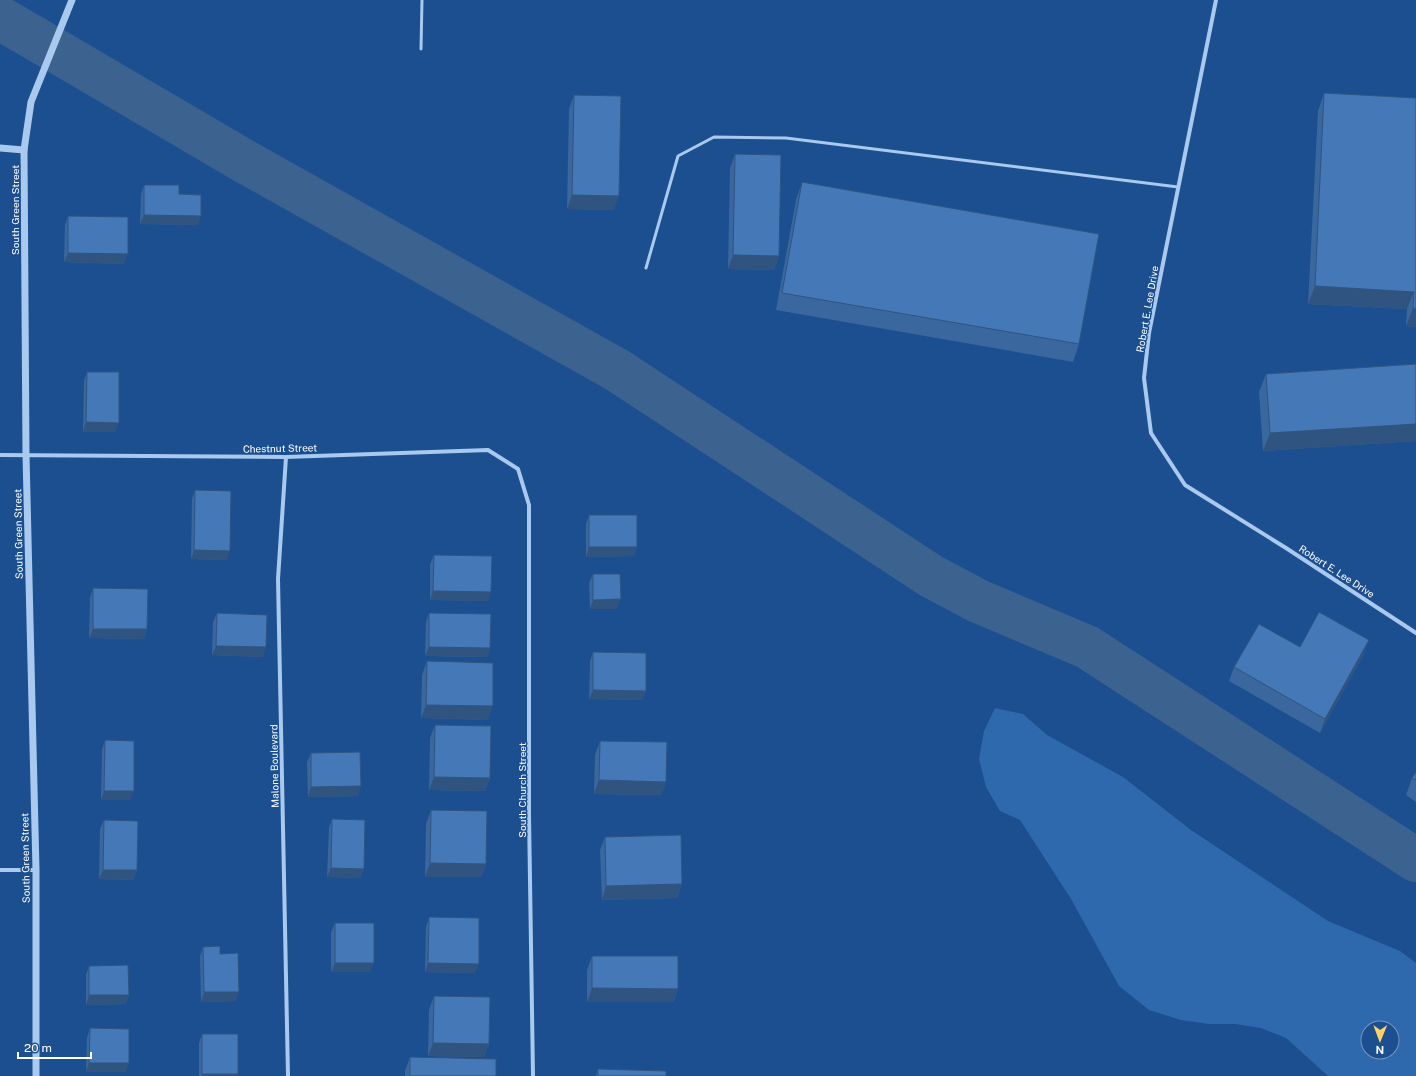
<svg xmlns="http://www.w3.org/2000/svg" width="1416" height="1076" font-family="'Public Sans',sans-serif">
<rect width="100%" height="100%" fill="#1b4f8f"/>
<path fill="#2e69ad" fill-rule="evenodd" d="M995,708l28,6 24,21 76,42 68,53 137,91 72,30 16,12v113h-88l-42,-38 -25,-10 -26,-4h-26l-28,-4 -32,-10 -30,-24 -48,-87 -51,-79 -20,-9 -14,-24 -7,-28 5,-28zM1368,1028h24v24h-24z"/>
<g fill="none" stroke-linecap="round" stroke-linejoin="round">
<path stroke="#3c6290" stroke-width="44" d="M0,18l244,143 373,209 314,206 47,25 109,46 329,213"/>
<g stroke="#a9c9ee" stroke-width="3">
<path d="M421,49l1,-49"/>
<path d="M646,268l32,-112 36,-19 72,1 392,49"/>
</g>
<g stroke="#a9c9ee" stroke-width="4">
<path d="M1216,0l-67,333 -5,45 7,55 34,52 101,63 130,85"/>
<path d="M0,455l286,2 202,-7 30,19 11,36v310l4,261"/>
<path d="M286,457l-8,122 10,497"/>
<path d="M0,870h36"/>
</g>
<g stroke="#a9c9ee" stroke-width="7">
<path d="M0,148l24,2"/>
<path d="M36,1076v-206l-10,-415 -2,-305 7,-48 41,-102"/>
</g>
</g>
<g fill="#3a679d">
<path d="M1324,93l92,5v229l-10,-1 1,-17 -99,-5 10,-193z"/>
<path d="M574,95l40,115 -47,-1 2,-100z"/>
<path d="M735,154l44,102 -5,14 -46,-1 2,-101z"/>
<path d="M802,182l277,162 -6,18 -297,-52 20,-110z"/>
<path d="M144,185l35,9 19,31 -58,-1 1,-30z"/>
<path d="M68,216l56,48 -60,-2 1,-37z"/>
<path d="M1416,364v77l-153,10 -4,-59 7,-18z"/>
<path d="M87,372l28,60h-32l1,-51z"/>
<path d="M195,490l32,70 -36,-1 1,-60z"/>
<path d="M589,515l45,41 -48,1v-33z"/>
<path d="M434,555l54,46 -58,-1v-36z"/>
<path d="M593,574l24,35h-27l-1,-26z"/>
<path d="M93,588l54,41 -3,10 -55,-1 1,-40z"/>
<path d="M217,613l46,44 -51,-2 1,-33z"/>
<path d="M429,613l61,35 -3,9 -62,-1 1,-34z"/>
<path d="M1300,647l64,7 -44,79 -91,-52 5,-14z"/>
<path d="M593,652l53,39 -4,9 -53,-1 1,-38z"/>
<path d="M427,661l61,59 -67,-2 1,-43z"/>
<path d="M435,725l55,53 -5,13 -56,-1 1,-52z"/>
<path d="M105,740l25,60h-29l1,-50z"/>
<path d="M600,741l66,41 -5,13 -67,-1 1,-39z"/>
<path d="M311,753l47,43 -50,1 -1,-35z"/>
<path d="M1416,772v30l-10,-7 6,-17z"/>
<path d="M431,810l55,54 -5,13h-56l1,-53z"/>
<path d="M332,819l32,50 -4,9 -33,-1 2,-49z"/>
<path d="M104,820l33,50 -4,10 -34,-1 1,-50z"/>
<path d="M605,837l77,47 -5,14 -75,2 -2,-50z"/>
<path d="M429,917l46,56 -50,-1 1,-45z"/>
<path d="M335,923l35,49h-39v-40z"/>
<path d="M203,947l17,7 16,47 -35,1 -1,-46z"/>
<path d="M592,956l86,33 -5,13h-86v-32z"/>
<path d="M89,966l40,29 -4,9 -39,1v-30z"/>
<path d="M434,996l55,48 -5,13 -56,-1 1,-46z"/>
<path d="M90,1028l39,35 -4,9h-39l1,-34z"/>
<path d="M202,1034l36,40 -1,2h-38v-33z"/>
<path d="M410,1057l86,19h-91v-5z"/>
<path d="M598,1069l68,7h-70z"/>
</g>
<g fill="#305480">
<path d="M572,195l47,1 -5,14 -47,-1z"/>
<path d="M144,215l57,1 -3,9 -58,-1z"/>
<path d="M68,253l60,1 -4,10 -60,-2z"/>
<path d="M733,255l46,1 -5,14 -46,-1z"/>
<path d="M1315,286l99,6 -7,17 -99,-5z"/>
<path d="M1413,308l3,1v18l-10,-1z"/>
<path d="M86,422l33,1 -4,9h-32z"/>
<path d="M1416,424v17l-153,10 7,-18z"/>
<path d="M589,547h48l-3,9 -48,1z"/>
<path d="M194,550l36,1 -3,9 -36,-1z"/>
<path d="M433,591l58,1 -3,9 -58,-1z"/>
<path d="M621,599l-4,10h-27l3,-9z"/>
<path d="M93,629h54l-3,10 -55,-1z"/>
<path d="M1369,640l-5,14 -44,79 5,-14z"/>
<path d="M216,646l50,1 -3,10 -51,-2z"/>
<path d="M429,647l61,1 -3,9 -62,-1z"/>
<path d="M593,690l53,1 -4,9 -53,-1z"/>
<path d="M426,705l67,1 -5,14 -67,-2z"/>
<path d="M434,777l56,1 -5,13 -56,-1z"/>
<path d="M599,780l67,2 -5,13 -67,-1z"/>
<path d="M361,786l-3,10 -50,1 3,-10z"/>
<path d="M104,791h30l-4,9h-29z"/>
<path d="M430,863l56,1 -5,13h-56z"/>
<path d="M331,868l33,1 -4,9 -33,-1z"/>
<path d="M103,870h34l-4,10 -34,-1z"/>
<path d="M682,884l-5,14 -75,2 4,-14z"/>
<path d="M335,963h39l-4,9h-39z"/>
<path d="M428,963l51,1 -4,9 -50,-1z"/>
<path d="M592,988l86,1 -5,13h-86z"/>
<path d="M204,992h35l-3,9 -35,1z"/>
<path d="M89,995h40l-4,9 -39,1z"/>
<path d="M433,1043l56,1 -5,13 -56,-1z"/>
<path d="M89,1063h40l-4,9h-39z"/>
<path d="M202,1074h36l-1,2h-35z"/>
</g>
<g fill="#4478b7" stroke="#305480">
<path d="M1324,93l92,5v211l-3,-1 1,-16 -99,-6z"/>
<path d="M574,95l47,1 -2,100 -47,-1z"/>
<path d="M735,154l46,1 -2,101 -46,-1z"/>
<path d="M802,182l297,52 -20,110 -297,-51z"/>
<path d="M144,185h35v9l22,1v21l-57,-1z"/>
<path d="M68,216l60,1v37l-60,-1z"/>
<path d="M1416,364v60l-146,9 -4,-59z"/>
<path d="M87,372h32v51l-33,-1z"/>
<path d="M195,490l36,1 -1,60 -36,-1z"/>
<rect x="589" y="515" width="48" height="32"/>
<path d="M434,555l58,1 -1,36 -58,-1z"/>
<path d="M593,574h27l1,25 -28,1z"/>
<path d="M93,588l55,1 -1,40h-54z"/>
<path d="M1319,612l50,28 -44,79 -91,-52 25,-43 41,23z"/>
<path d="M217,613l50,2 -1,32 -50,-1z"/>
<path d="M429,613l62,1 -1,34 -61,-1z"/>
<path d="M593,652l53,1v38l-53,-1z"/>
<path d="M427,661l66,2v43l-67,-1z"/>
<path d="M435,725l56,1 -1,52 -56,-1z"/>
<path d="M105,740l29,1v50h-30z"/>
<path d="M600,741l67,1 -1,40 -67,-2z"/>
<path d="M360,752l1,34 -50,1v-34z"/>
<path d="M1416,772v8l-4,-2z"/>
<path d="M431,810l56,1 -1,53 -56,-1z"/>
<path d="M332,819l33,1 -1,49 -33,-1z"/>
<path d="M104,820l34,1 -1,49h-34z"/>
<path d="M681,835l1,49 -76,2 -1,-49z"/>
<path d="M429,917l50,1v46l-51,-1z"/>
<rect x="335" y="923" width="39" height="40"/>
<path d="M220,946v8l18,-1 1,39h-35l-1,-45z"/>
<path d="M592,956h86v33l-86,-1z"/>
<path d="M128,965l1,30h-40v-29z"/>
<path d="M434,996l56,1 -1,47 -56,-1z"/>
<path d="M90,1028l39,1v34h-40z"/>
<rect x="202" y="1034" width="36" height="40"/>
<path d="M410,1057l86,2v17h-86z"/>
<path d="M598,1069l68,2v5h-68z"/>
</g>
<g text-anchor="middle" stroke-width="3" stroke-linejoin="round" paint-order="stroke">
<g font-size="10" fill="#fff" stroke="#1b4f8f">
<text transform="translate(15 210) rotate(-90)" y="4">South Green Street</text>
<text transform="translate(1147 309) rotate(-80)" y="4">Robert E. Lee Drive</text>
<text transform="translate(280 448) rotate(-1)" y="4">Chestnut Street</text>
<text transform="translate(18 534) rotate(-91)" y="4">South Green Street</text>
<text transform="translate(1337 571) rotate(33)" y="4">Robert E. Lee Drive</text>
<text transform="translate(274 766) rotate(-91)" y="4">Malone Boulevard</text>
<text transform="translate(522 790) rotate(-90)" y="4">South Church Street</text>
<text transform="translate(25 858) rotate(-91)" y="4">South Green Street</text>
</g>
</g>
<g transform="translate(1380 1040) rotate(181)"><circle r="19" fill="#1b4f8f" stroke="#7695bc"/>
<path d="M0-3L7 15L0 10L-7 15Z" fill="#ffd166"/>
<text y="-6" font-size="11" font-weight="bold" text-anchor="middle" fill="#ffffff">N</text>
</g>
<path d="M18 1052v6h73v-6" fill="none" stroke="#ffffff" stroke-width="2"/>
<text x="24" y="1052" font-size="12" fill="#ffffff" stroke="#1b4f8f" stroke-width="3" paint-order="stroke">20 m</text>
</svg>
